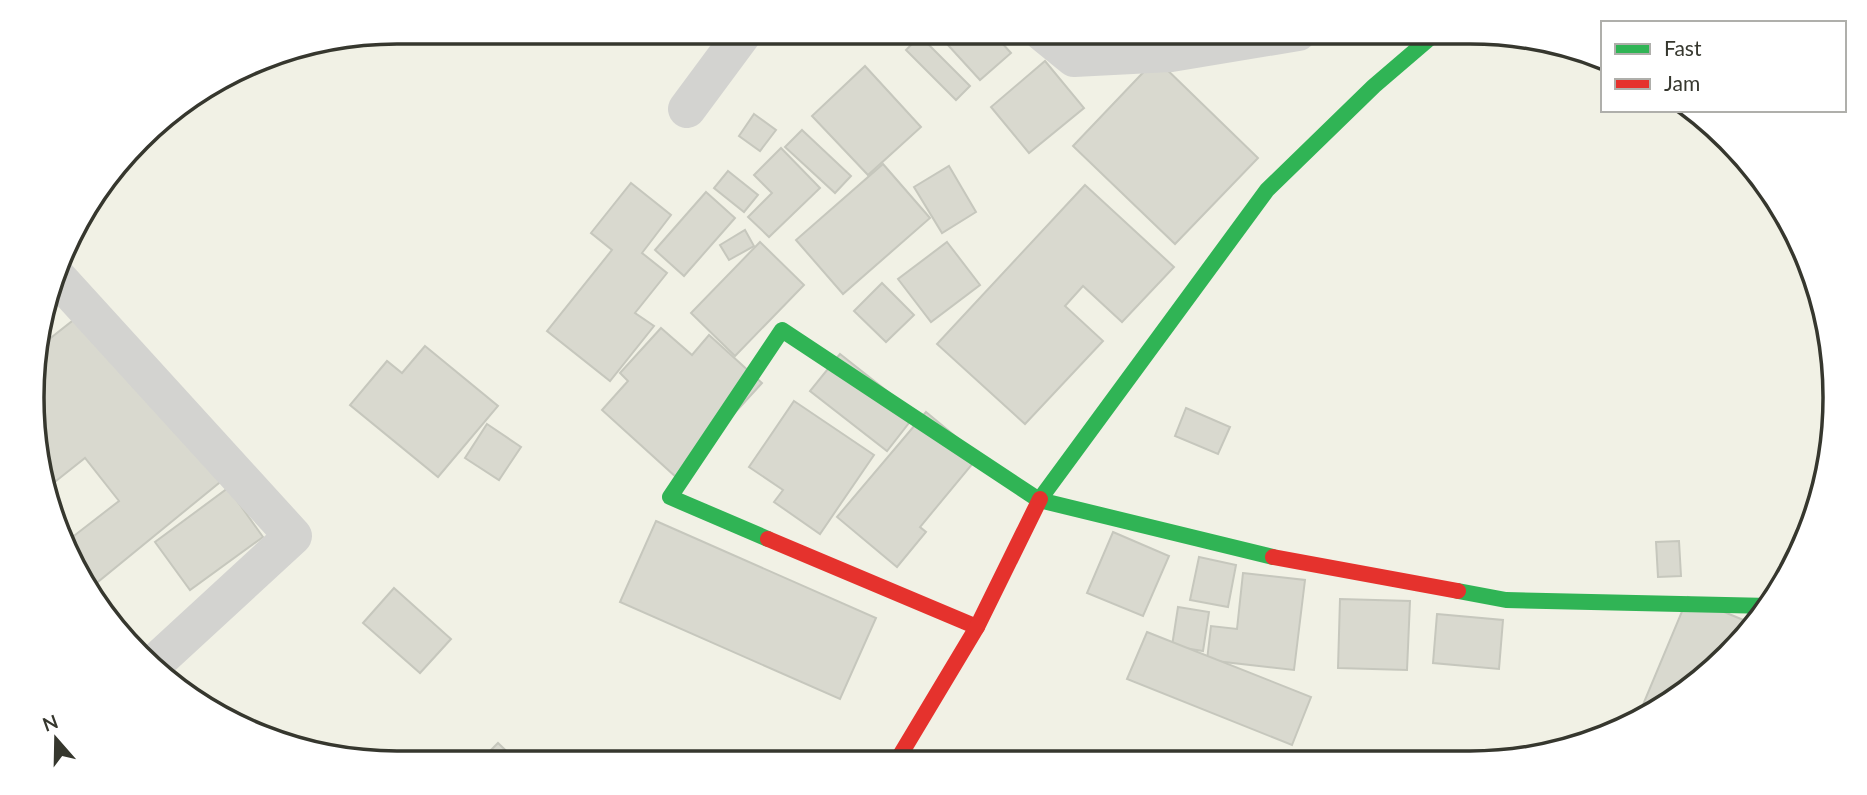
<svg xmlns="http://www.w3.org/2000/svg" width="1867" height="795" font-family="Lato,sans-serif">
<rect width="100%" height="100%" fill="#f1f1e5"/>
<g fill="#d9d9cf" stroke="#c6c7bd" stroke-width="2">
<path d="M936,32h56l19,21 -31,27z"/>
<path d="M920,36l50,50 -14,14 -50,-50z"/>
<path d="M1156,59l102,99 -83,86 -102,-98z"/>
<path d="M1045,61l39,47 -55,45 -38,-46z"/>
<path d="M865,66l56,61 -53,48 -56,-59z"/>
<path d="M754,114l22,16 -16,21 -21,-15z"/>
<path d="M802,130l49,46 -16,17 -50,-46z"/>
<path d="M781,148l39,40 -51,49 -21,-20 24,-24 -18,-18z"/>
<path d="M883,164l47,54 -87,76 -47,-54z"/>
<path d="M949,166l27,46 -34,21 -28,-46z"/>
<path d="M728,171l30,24 -14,17 -30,-24z"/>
<path d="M631,183l40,32 -29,38 25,20 -32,40 19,13 -44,55 -63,-50 65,-81 -21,-17z"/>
<path d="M1085,185l89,82 -52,55 -39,-36 -18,20 38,35 -78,83 -88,-80z"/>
<path d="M706,192l29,26 -51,58 -29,-26z"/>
<path d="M745,230l9,16 -25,14 -9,-15z"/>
<path d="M760,242l44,43 -69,71 -44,-43z"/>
<path d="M947,242l33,43 -49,37 -33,-43z"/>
<path d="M882,283l32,32 -28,27 -32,-31z"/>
<path d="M95,303l135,171 -142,116 -7,-9 -15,-39 53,-41 -34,-43 -39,31 -8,-20v-121z"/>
<path d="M661,328l31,27 17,-20 53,48 -86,94 -74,-67 26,-29 -8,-8z"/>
<path d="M425,346l73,60 -60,71 -88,-72 37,-44 15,12z"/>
<path d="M840,354l76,60 -29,37 -77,-60z"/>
<path d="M794,401l80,54 -54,79 -46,-32 9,-12 -34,-23z"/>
<path d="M1186,408l44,19 -12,27 -43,-18z"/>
<path d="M926,412l53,44 -59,71 6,5 -29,35 -60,-50z"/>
<path d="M487,424l34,23 -22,33 -34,-22z"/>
<path d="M228,488l35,49 -73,53 -35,-48z"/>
<path d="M656,521l220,97 -36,81 -220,-97z"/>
<path d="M1113,532l56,24 -26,60 -56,-23z"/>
<path d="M1679,541l2,35 -23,1 -2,-35z"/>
<path d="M1199,557l37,8 -8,42 -38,-7z"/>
<path d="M1243,573l62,7 -11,90 -87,-10 4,-34 26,3z"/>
<path d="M394,588l57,51 -31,34 -57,-50z"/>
<path d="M1688,597l65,27 -42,49 -74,46z"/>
<path d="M1340,599l70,2 -3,69 -69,-2z"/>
<path d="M1178,607l31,5 -6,39 -31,-5z"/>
<path d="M1437,614l66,6 -4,49 -66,-6z"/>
<path d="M1147,632l164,65 -19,48 -165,-66z"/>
<path d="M498,743l21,20h-41z"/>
</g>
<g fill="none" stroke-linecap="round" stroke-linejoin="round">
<g stroke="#d3d3d0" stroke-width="38">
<path d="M1042,32l32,26 97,-5 127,-21"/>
<path d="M687,109l57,-77"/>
<path d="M57,277l236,259 -139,128"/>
</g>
<g stroke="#30b455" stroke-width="16">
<path d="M1040,499l227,-309 107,-104 63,-54"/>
<path d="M768,539l-98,-42 112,-167 257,170 234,57"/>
<path d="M1458,591l48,9 264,6"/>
</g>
<g stroke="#e5322d" stroke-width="16">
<path d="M768,539l209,88"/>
<path d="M1273,557l185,34"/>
<path d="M896,762l81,-135 63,-128"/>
</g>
</g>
<path d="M0 0H1867V795H0ZM397 44H1470A353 353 0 0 1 1823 397V398A353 353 0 0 1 1470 751H397A353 353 0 0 1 44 398V397A353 353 0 0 1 397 44Z" fill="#fff" fill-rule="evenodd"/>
<path fill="none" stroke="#36372e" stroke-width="3.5" d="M397 44H1470A353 353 0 0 1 1823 397V398A353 353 0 0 1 1470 751H397A353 353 0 0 1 44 398V397A353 353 0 0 1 397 44Z"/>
<rect x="1601" y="21" width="245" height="91" fill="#ffffff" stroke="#afafab" stroke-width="2"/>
<rect x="1615" y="44" width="35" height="10" fill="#30b455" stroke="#afafab" stroke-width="2"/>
<text x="1664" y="56" font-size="21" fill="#36372e">Fast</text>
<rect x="1615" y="79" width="35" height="10" fill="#e5322d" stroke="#afafab" stroke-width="2"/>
<text x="1664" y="91" font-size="21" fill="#36372e">Jam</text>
<g transform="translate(56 739) rotate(340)" stroke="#ffffff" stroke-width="5" paint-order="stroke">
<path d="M0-5L12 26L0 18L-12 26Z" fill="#36372e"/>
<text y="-10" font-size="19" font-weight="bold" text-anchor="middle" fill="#36372e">N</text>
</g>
</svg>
